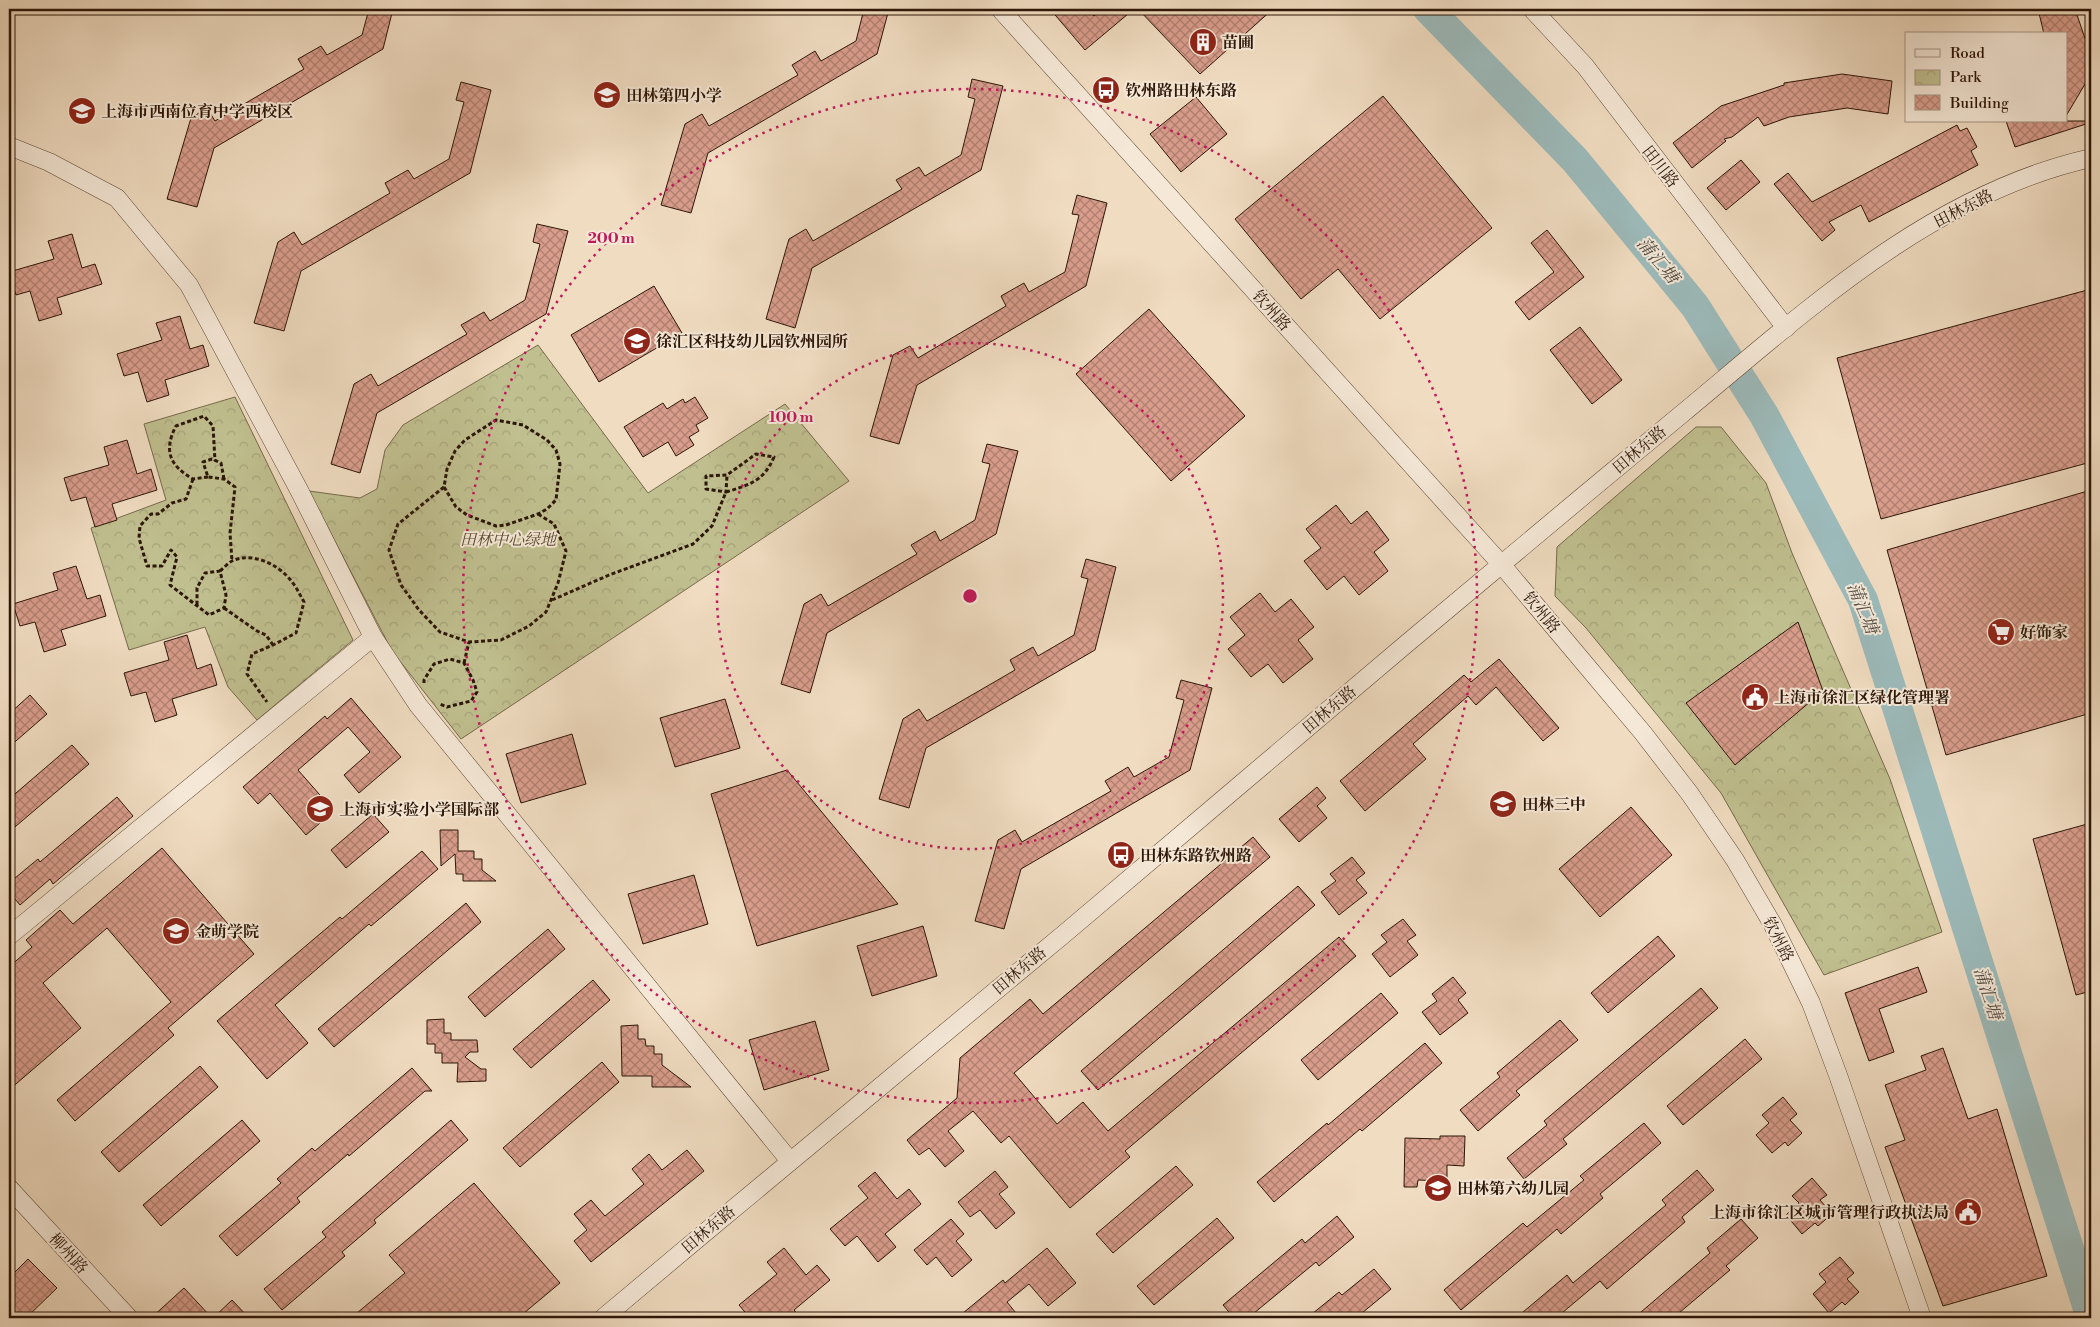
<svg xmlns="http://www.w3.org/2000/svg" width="2100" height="1327" font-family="'Libre Bodoni','Noto Serif SC',serif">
<defs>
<pattern id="park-crowns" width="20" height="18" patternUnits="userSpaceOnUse" patternTransform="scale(1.25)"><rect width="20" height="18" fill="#c0bf8f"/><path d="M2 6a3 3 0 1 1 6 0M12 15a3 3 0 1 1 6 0" fill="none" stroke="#a5a37a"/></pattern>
<pattern id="building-cross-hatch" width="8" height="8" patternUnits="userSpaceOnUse" patternTransform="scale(1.25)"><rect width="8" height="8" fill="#d99d8c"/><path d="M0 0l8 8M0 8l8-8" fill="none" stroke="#b07f70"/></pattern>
</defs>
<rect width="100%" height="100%" fill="#f0dcc1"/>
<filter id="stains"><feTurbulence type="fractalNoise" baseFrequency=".004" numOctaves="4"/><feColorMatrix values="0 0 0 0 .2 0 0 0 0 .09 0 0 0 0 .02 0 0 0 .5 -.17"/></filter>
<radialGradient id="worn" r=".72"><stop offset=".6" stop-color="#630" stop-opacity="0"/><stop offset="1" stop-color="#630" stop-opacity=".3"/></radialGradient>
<g fill="url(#park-crowns)" stroke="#766a4b">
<path d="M538,345l110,148 137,-89 64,77 -388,258 -69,-88 -83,-160 51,7 17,-9 8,-39 18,-25z"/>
<path d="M235,397l118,243 -96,80 -29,-33 -23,-60 -76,23 -38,-122 75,-28 -22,-76z"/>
<path d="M1696,427h25l45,56 26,70 98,226 52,153 -118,43 -103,-182 -135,-165 -31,-32 2,-49z"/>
</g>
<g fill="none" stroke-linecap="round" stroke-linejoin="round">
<path stroke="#9cbaba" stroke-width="30" d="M1428,9l147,151 120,146 69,109 99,185 228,718"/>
</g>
<g fill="url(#building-cross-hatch)" stroke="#2d1607">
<path d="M369,9h24l-10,40 -169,99 -17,59 -30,-8 24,-81 16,-10 8,13 89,-52 -6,-10 23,-13 6,9 35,-20z"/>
<path d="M864,9h25l-12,45 -169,99 -17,60 -30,-8 24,-81 17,-10 7,12 89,-51 -6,-10 23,-14 6,10 35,-20z"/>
<path d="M1050,9h37l7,7 8,-7h32l-49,41z"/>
<path d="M1138,9h135l-73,65z"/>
<path d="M2038,9h37l16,47v18l-25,42v-82h-22z"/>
<path d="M1842,74l50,7 -4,33 -41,-6 -58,9 -25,9 -6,-9 -26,20 -8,2 2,2 -34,27 -19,-25 48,-37 63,-21v-2z"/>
<path d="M972,79l31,7 -22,84 -169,98 -17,60 -29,-9 23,-80 17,-10 7,12 89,-52 -6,-9 23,-13 6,9 36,-21 14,-56 -7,-2z"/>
<path d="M461,82l30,8 -21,83 -169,98 -17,60 -30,-8 24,-81 16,-10 8,13 88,-52 -5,-10 23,-13 6,9 35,-20 15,-57 -8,-2z"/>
<path d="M1383,96l109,132 -112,91 -42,-50 -37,30 -66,-80z"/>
<path d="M1196,97l31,37 -46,38 -31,-38z"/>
<path d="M2006,121h79l1,3 -71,23z"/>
<path d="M1957,125l3,6 7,-3 10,19 -6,4 7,14 -109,57 -8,-17 -32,17 6,8 -13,11 -48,-57 14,-11 24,29z"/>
<path d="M1741,160l19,22 -34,28 -19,-22z"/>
<path d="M1077,195l30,8 -21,83 -169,99 -18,59 -29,-8 23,-81 17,-9 8,12 88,-52 -5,-10 23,-13 5,9 36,-20 14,-57 -7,-1z"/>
<path d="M537,224l31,7 -22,83 -169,99 -17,60 -29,-9 23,-80 17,-10 7,12 89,-52 -6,-9 23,-13 6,9 35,-21 15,-56 -7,-2z"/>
<path d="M1547,230l37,47 -55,43 -14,-18 39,-30 -23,-29z"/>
<path d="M72,234l10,34 13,-4 7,20 -45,14 5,16 -23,7 -9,-30 -14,4 -7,-23 45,-13 -6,-18z"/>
<path d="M654,286l28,47 -83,49 -28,-47z"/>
<path d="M2091,289v173l-210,57 -44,-161z"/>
<path d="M1149,309l96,107 -74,65 -95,-107z"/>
<path d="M180,316l10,33 13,-4 6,21 -44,14 4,15 -22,7 -9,-30 -14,4 -7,-22 45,-14 -6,-17z"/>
<path d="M1580,327l42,53 -30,24 -42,-54z"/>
<path d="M695,397l13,21 -12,7 3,6 -10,6 5,8 -18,11 -8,-14 -25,15 -19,-30 39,-24 4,6 16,-10 2,4z"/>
<path d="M127,440l10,34 14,-5 6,21 -45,14 5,16 -22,7 -9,-30 -15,4 -7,-23 45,-13 -5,-18z"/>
<path d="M987,444l31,7 -22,83 -169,99 -17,60 -29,-9 23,-80 17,-10 7,12 89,-52 -6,-9 24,-14 5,10 35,-21 15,-56 -8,-2z"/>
<path d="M2091,490v223l-145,42 -59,-205z"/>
<path d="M1336,505l15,19 16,-13 22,29 -15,12 14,19 -29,24 -15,-19 -17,14 -23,-29 17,-13 -15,-19z"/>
<path d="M1086,559l30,8 -21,83 -169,98 -17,60 -30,-9 24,-80 16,-10 8,12 88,-51 -5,-10 23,-13 5,9 36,-21 14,-56 -7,-2z"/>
<path d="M76,566l11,33 13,-4 6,21 -45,14 5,15 -22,7 -9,-30 -15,4 -7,-22 45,-14 -5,-17z"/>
<path d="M1260,593l15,19 16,-13 23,28 -16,13 15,19 -30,24 -15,-19 -17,13 -23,-28 17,-14 -15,-18z"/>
<path d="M1798,622l25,69 -88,74 -49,-62z"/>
<path d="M187,635l10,34 14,-5 6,21 -45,14 5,16 -22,7 -9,-30 -15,4 -7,-23 45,-13 -5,-18z"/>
<path d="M1499,659l60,69 -16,13 -47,-54 -20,18 -8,-9 -55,48 13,15 -61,52 -25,-30 124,-106 7,7z"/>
<path d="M1181,680l31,8 -22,82 -169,99 -17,60 -29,-8 23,-81 17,-10 7,12 89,-51 -6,-10 23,-14 6,10 35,-20 15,-57 -8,-2z"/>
<path d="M30,695l17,19 -38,33v-33z"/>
<path d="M351,698l50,59 -42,36 -15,-18 26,-23 -22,-25 -50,43 36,41 -28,24 -36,-42 -12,11 -15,-17 82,-71 2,3z"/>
<path d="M725,699l15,49 -65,19 -15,-49z"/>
<path d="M572,734l14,50 -65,19 -15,-49z"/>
<path d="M72,745l17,19 -80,68v-33z"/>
<path d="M787,770l111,134 -141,42 -46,-152z"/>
<path d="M1317,787l9,11 -9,8 10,12 -28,24 -20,-23z"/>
<path d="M117,797l16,19 -80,68 -3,-5 -30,26 -11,-13v-9l29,-24 2,3z"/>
<path d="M1631,807l41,48 -72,62 -41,-48z"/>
<path d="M373,814l16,18 -43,36 -15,-18z"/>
<path d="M2091,823v168l-15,4 -43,-156z"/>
<path d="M440,830h18v21h16v8h8v11l14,11h-33v-7h-7l-1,-20 -14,12z"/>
<path d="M1253,837l17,20 -256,216 43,51 26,-22 25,29 231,-194 17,19 -231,195 5,6 -60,51 -61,-72 -8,7 -28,-32 -25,20 16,20 -19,16 -16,-19 -10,7 -12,-15 50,-42 3,-40 70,-59 13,15z"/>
<path d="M162,848l92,106 -86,74 6,7 -99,86 -18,-21 114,-98 -64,-74 -64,55 38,45 -72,62v-123l23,-20 -6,-7 34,-30 13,14z"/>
<path d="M422,851l16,18 -67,57 -2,-2 -94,81 33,38 -41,36 -50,-58 123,-104 2,2z"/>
<path d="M1352,857l13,16 -9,7 11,13 -28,22 -18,-23 15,-11 -6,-7z"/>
<path d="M694,875l14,49 -65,20 -15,-50z"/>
<path d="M1298,886l17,19 -217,185 -17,-19z"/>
<path d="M466,903l15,19 -147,125 -16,-18z"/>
<path d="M1403,919l13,16 -9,6 11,14 -28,22 -18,-23 15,-12 -6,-7z"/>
<path d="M923,926l14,50 -65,20 -15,-50z"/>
<path d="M548,929l17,20 -80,68 -17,-20z"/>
<path d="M1658,936l17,20 -67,57 -17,-20z"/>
<path d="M1918,967l9,25 -48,17 15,43 -25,9 -24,-68z"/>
<path d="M1453,977l13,16 -8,7 10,13 -28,22 -18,-23 15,-11 -5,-7z"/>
<path d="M593,980l17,20 -79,68 -18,-19z"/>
<path d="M1701,988l17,20 -155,131 4,5 -43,35 -17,-21 40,-33 -3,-4z"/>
<path d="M1381,993l17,20 -80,67 -17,-20z"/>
<path d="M444,1019v14h7v7h26l1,12h-8l-5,5 16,12h5v12l-29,1 1,-19h-16v-10h-7v-9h-8v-24z"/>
<path d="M1560,1020l18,20 -62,51 4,4 -42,36 -18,-21 40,-33 -3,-4z"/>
<path d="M815,1021l14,49 -65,20 -15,-50z"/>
<path d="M638,1025v14h7l1,7h8v8h8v11l29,22h-39v-11h-30l-1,-50z"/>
<path d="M1745,1039l17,20 -79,66 -16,-19z"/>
<path d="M1425,1043l17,20 -80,68 -2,-2 -86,73 -17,-20 70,-59 1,2z"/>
<path d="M1943,1048l25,71 29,-10 50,167 -104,30 -58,-159 20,-7 -20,-55 41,-15 -5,-14z"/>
<path d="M602,1062l17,20 -99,85 -17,-19z"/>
<path d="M200,1066l18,21 -99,85 -18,-20z"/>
<path d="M412,1068l20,23h-7l-76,65 -1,-2 -51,44 3,4 -63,54 -18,-20 62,-53 -4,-4 35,-31 3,3z"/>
<path d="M1783,1097l14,17 -7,6 12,13 -14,13 -3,-4 -13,11 -16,-18 13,-12 -7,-8z"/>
<path d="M242,1120l18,21 -99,85 -18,-21z"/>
<path d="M451,1120l17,20 -94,80 2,3 -34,29 3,4 -63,54 -18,-21 62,-52 -4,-5z"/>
<path d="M1644,1123l17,20 -61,51 3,4 -42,36 -4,-5 -96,81 -17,-20 79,-67 4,4 57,-47 -4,-4z"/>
<path d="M1440,1136h25l-1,30 -17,-1v16l-29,-1 -1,7h-13l1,-49 35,1z"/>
<path d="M687,1150l17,21 -113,91 -17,-21 13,-11 -13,-16 17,-14 14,16 39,-32 -12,-15 17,-15 13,16z"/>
<path d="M1176,1166l17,19 -80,68 -17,-19z"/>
<path d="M1697,1170l17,20 -32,27 3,5 -78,67 -7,-8 -44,37h-40l51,-43 6,8 93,-78 -4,-5z"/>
<path d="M995,1171l13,16 -9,7 16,19 -19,16 -16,-19 -10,7 -12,-15z"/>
<path d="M875,1172l22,27 12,-10 12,15 -36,30 11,13 -18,15 -21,-26 -12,10 -15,-17 38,-31 -10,-12z"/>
<path d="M1812,1178l15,17 -7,5 12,14 -14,12 -3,-3 -13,11 -16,-19 13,-12 -7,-7z"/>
<path d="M474,1183l86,100 -42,35h-167l54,-45 -16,-18z"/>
<path d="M1337,1216l17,21 -35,29 -3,-4 -68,56h-14l-11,-13 79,-66 3,4z"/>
<path d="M1217,1218l17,20 -80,67 -17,-19z"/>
<path d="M951,1219l13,15 -8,7 16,19 -20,17 -16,-20 -9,8 -13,-15z"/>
<path d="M1741,1219l17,19 -32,28 4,4 -57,48h-39l76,-65 -3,-5z"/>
<path d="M784,1248l22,27 11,-10 13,15 -36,30 7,8h-30l-5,-6 -8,6h-8l-11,-13 38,-31 -10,-12z"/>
<path d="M1047,1248l29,35 -28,23 -19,-22 -22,18 13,16h-63l46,-38 2,3z"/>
<path d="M1840,1257l14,16 -7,6 12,13 -14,13 -3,-3 -13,11 -16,-19 13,-12 -7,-8z"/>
<path d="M28,1259l29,29 -31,30h-17v-40z"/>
<path d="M1374,1269l17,20 -35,29h-49l32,-26 3,3z"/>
<path d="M184,1288l28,30h-61z"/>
<path d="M232,1300l17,18h-36z"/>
</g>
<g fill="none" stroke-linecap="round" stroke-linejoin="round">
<g stroke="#5e4836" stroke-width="19">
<g id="minor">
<path d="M1000,9l501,555 142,169 47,61 45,66 38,65 38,78 27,72 84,243"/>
<path d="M1532,9l53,57 201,262"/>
<path d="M9,146l40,16 68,36 72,87 110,205 74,147 45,68 372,456"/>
<path d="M9,936l364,-299"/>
<path d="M9,1188l120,130"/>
<path d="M603,1318c153,-129 308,-256 461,-384 114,-96 227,-193 341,-289 93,-78 185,-155 278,-232 123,-102 248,-219 408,-255"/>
</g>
</g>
<g stroke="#2d1607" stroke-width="3" stroke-dasharray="4 2.5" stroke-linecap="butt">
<path d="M208,477l-15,2c-23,-13 -30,-28 -17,-53l28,-10 9,10 2,35"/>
<path d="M193,479l-7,20 -14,4 -14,11h-7l-11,12 -1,12 8,28h15l9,-16 6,7 -7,28 39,30 15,-7 2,-13 -6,-24 -15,2 -8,15v17"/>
<path d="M224,479l-3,-16 -9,-4 -9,3 5,15 16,2 11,8 -5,46 2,28"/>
<path d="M444,487l12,20 11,8 29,11 10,-1 32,-11 9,-5 9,-9 4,-36 -4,-14 -9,-10 -24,-15 -27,-5 -31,20 -10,11 -8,18 -3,18 -46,37 -9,26 12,35 18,25 21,22 29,10 32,-2 28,-14 17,-14 12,-29 8,-32 -12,-27 -16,-10"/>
<path d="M220,571c4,-3 8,-8 12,-10 20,-10 48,4 60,21 5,6 8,13 12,20l-8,31 -23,12 -21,9 -5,20 20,28"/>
<path d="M552,600l57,-25 84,-31 19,-18 14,-34c23,-7 38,-11 48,-35l-18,-3 -29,21 -21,1v13l20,3 1,-17"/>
<path d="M224,608l33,23 9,4 7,10"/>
<path d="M464,663l5,-21"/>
<path d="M424,683v-3l10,-16 16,-5 14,4 9,17 4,12 -6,9 -24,6 -7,-3"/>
</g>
<use href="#minor" stroke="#f5e8d7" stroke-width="18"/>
</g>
<g fill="none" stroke="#c2185b" stroke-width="2.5" stroke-dasharray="2.5 5">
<circle cx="970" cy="596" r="253"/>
<circle cx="970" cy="596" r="507"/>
</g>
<defs>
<g id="building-disc" transform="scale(1.4375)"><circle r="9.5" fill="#8f2418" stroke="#f5e8d7"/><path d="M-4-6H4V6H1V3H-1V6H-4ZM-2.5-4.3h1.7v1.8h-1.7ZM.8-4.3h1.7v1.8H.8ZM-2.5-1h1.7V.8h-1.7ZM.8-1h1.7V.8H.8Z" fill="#fff"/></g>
<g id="bus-disc" transform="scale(1.4375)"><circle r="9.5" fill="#8f2418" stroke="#f5e8d7"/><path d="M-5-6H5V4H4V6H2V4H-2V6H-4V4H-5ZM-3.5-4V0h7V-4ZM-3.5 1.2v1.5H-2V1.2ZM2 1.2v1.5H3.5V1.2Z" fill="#fff"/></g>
<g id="school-disc" transform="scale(1.4375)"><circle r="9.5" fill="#8f2418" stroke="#f5e8d7"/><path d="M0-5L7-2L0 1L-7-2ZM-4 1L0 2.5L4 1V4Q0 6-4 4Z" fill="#fff"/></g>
<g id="supermarket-disc" transform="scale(1.4375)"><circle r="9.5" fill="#8f2418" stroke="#f5e8d7"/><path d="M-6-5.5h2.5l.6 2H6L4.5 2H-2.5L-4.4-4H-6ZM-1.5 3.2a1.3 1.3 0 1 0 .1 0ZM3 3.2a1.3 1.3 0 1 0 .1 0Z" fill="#fff"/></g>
<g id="civic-disc" transform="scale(1.4375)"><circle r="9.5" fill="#8f2418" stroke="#f5e8d7"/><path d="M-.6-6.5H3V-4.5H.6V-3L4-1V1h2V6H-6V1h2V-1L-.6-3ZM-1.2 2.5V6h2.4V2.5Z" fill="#fff"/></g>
</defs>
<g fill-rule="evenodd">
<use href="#building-disc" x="1203" y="42"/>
<use href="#bus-disc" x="1106" y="90"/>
<use href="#school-disc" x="607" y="95"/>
<use href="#school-disc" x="82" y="111"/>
<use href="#school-disc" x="637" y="341"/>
<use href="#supermarket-disc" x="2001" y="632"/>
<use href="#civic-disc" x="1755" y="697"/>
<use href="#school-disc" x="1503" y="804"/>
<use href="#school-disc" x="320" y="809"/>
<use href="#bus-disc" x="1121" y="855"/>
<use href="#school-disc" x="176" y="931"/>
<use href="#school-disc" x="1438" y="1188"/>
<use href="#civic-disc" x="1968" y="1212"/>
</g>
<g text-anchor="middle" stroke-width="4" stroke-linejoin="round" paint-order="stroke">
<g font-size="16" font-weight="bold" fill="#2d1607" stroke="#f5e8d7" text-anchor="start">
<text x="1222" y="48">苗圃</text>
<text x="1125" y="96">钦州路田林东路</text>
<text x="626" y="101">田林第四小学</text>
<text x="101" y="117">上海市西南位育中学西校区</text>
<text x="656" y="347">徐汇区科技幼儿园钦州园所</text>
<text x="2020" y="638">好饰家</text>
<text x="1774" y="703">上海市徐汇区绿化管理署</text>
<text x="1522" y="810">田林三中</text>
<text x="339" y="815">上海市实验小学国际部</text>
<text x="1140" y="861">田林东路钦州路</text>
<text x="195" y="937">金萌学院</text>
<text x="1457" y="1194">田林第六幼儿园</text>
<text x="1949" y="1218" text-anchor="end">上海市徐汇区城市管理行政执法局</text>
</g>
<g font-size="16" fill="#2d1607" stroke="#f5e8d7">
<text transform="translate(1661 166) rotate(52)" y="6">田川路</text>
<text transform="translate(1963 208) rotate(-27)" y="6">田林东路</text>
<text transform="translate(1272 310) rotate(48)" y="6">钦州路</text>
<text transform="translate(1639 449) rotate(-40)" y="6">田林东路</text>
<text transform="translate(1542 612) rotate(50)" y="6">钦州路</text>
<text transform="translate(1329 709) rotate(-40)" y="6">田林东路</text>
<text transform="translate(1779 939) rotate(63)" y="6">钦州路</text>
<text transform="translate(1019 970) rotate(-40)" y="6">田林东路</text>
<text transform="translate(708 1229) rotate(-40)" y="6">田林东路</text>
<text transform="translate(69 1253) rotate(47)" y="6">柳州路</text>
</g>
<g font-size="16" font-style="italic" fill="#594930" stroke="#f5e8d7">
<text x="508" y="545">田林中心绿地</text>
</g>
<g font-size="18" font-style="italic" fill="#544f46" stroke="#f5e8d7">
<text transform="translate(1658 260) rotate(50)" y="6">蒲汇塘</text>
<text transform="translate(1863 608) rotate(68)" y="6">蒲汇塘</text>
<text transform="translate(1988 993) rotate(72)" y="6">蒲汇塘</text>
</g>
</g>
<circle cx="970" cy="596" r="8" fill="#c2185b" stroke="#f5e8d7" stroke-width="2.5"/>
<g font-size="15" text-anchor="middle" font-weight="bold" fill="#c2185b" stroke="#f5e8d7" stroke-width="4" stroke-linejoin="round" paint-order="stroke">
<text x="611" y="243">200 m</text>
<text x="791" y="422">100 m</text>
</g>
<rect width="2100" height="1327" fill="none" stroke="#f0dcc1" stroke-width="30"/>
<rect x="10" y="10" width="2080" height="1307" fill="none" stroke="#2d1607" stroke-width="2.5"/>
<rect x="15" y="15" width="2070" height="1297" fill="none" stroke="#2d1607"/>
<rect x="1905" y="32" width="162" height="90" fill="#f5e8d7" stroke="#a59484"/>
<rect x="1915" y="49" width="25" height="8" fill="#f5e8d7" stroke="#a59484"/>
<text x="1950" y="58" font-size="15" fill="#2d1607">Road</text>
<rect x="1915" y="70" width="25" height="15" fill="url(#park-crowns)" stroke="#a59484"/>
<text x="1950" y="82" font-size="15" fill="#2d1607">Park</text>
<rect x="1915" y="95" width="25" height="15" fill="url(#building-cross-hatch)" stroke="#a59484"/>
<text x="1950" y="108" font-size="15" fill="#2d1607">Building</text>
<rect width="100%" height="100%" filter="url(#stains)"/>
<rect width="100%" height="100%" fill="url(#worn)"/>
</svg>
